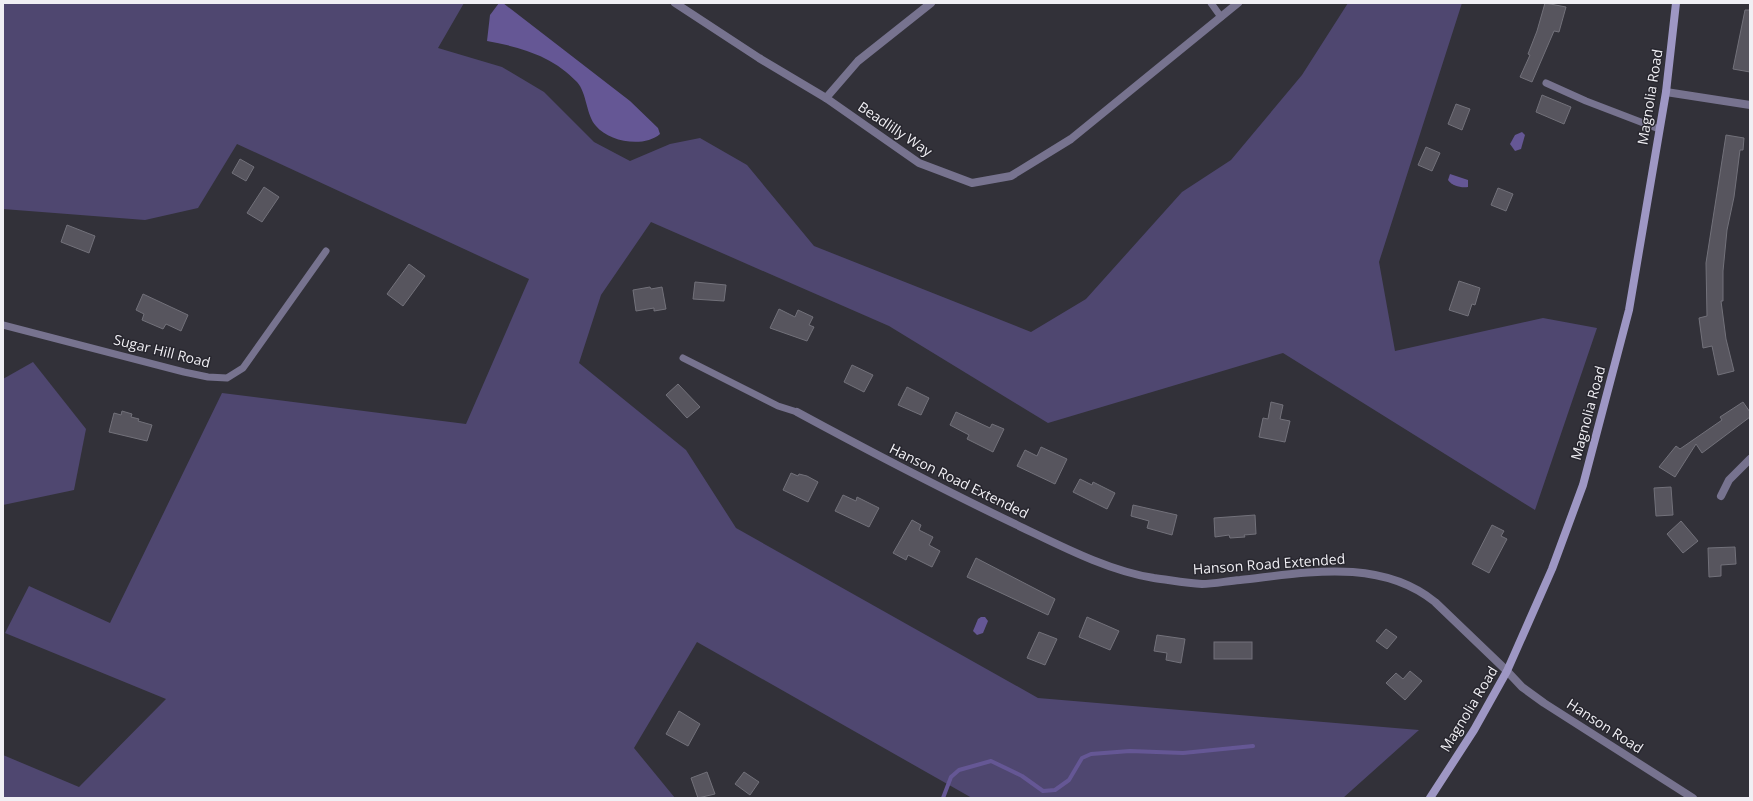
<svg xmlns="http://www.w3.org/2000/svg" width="1753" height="801" font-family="'Open Sans',sans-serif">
<rect width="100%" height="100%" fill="#323139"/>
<g fill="#4f4770">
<path d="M3,3h461l-26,45 64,19 42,25 50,50 36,19 40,-17 30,-6 47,27 67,81 217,86 55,-33 96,-107 49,-32 71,-85 46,-72h114l-83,259 16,89 148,-33 54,10 -62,182 -252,-157 -235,70 -159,-97 -238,-104 -50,73 -22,68 107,87 50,78 302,170 381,32 -76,68h-371l-275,-156 -63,106 41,50h-672v-43l76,32 87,-88 -161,-66 24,-47 81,37 112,-230 244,31 63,-145 -292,-135 -39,64 -53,12 -142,-11z"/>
<path d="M33,362l53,67 -12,61 -71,15v-126z"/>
</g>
<g fill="#655795">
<path d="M499,3h4l127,98 28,27 2,6c-16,14 -51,8 -64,-8 -10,-11 -9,-33 -19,-44 -24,-26 -57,-35 -90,-41l3,-26z"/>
<path d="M1522,132l3,3 -4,14 -6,2 -5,-7 5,-9z"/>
<path d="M1450,174l18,6v7c-7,1 -16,-1 -20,-7z"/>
<path d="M981,617h4l3,4 -5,12 -6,2 -4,-4 5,-12z"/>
</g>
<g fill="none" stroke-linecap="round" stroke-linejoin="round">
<path stroke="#655795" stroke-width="4" d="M943,798l8,-21 8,-7 32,-9 31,15 21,15 12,-1 14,-10 13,-22 9,-4 39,-3 53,2 70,-7"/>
</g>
<g fill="#57555e" stroke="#72717a">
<path d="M1545,3l21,4 -7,25 -5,-1 -22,51 -12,-5 10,-22 -2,-1 9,-23z"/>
<path d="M1745,10h5v62l-17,-3z"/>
<path d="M1542,95l29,12 -7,17 -28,-12z"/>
<path d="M1456,104l14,5 -8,21 -14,-6z"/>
<path d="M1726,135l18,3 -1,12h-3l-6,47 -7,33 -4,41v30h-2l5,38 8,32 -16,4 -6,-29 -9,2 -4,-30 8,-2 -1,-53z"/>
<path d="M1426,147l14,6 -8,18 -14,-6z"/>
<path d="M240,159l14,8 -8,14 -14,-8z"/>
<path d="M264,187l15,10 -17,25 -15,-9z"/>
<path d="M1498,188l15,6 -7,17 -15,-6z"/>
<path d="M67,225l28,11 -6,17 -28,-11z"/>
<path d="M409,264l16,12 -22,30 -16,-12z"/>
<path d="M1459,281l21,7 -5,17 -3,-1 -4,12 -19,-6z"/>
<path d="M695,282l31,3 -2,16 -31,-2z"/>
<path d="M650,287l1,2 11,-2 4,22 -12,2v-3l-18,3 -3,-21z"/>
<path d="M143,294l45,21 -7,16 -15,-7 -3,5 -21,-9 2,-6 -8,-4z"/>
<path d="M779,309l16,8 3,-7 15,7 -4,8 5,2 -7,14 -37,-13z"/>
<path d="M852,365l21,10 -9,17 -20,-10z"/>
<path d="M678,384l22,23 -13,11 -21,-23z"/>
<path d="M907,387l22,11 -8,17 -23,-10z"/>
<path d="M1271,402l12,3 -3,14 10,2 -5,21 -26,-5 4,-19 5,1z"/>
<path d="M1743,402l7,10v5l-48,36 -6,-9 -21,33 -16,-10 17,-21 4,3 42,-29 -2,-3z"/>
<path d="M122,411l10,3 -1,3 8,2 -1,2 14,4 -5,16 -38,-9 5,-19 7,2z"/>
<path d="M956,412l34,16 2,-4 12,5 -11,23 -26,-13 2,-4 -19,-10z"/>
<path d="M1041,447l26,12 -12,25 -38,-18 8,-16 12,6z"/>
<path d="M791,473l7,3 1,-2 8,2 11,6 -10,20 -25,-12z"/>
<path d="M1080,479l12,6 1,-3 22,11 -8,16 -34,-17z"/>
<path d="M1671,487l2,28 -17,1 -2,-28z"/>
<path d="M843,495l13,6 1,-4 22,11 -10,19 -34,-16z"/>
<path d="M1133,505l44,10 -5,20 -25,-7 2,-7 -18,-5z"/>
<path d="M1255,515l1,19 -12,1 1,2 -15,1 -1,-3 -14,2 -1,-19z"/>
<path d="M912,520l9,5 -2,5 14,7 -4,8 11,6 -8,16 -24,-12 -2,5 -13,-7z"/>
<path d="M1681,521l17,20 -15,12 -16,-19z"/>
<path d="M1492,525l12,6 -3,5 6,3 -18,34 -17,-9z"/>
<path d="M1735,547l1,17 -15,1v11l-12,1 -1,-29z"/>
<path d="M976,558l79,41 -7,16 -81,-38z"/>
<path d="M1087,617l32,14 -9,19 -31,-13z"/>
<path d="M1386,629l11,8 -10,12 -11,-8z"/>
<path d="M1039,632l18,7 -12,26 -18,-7z"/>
<path d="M1157,635l28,4 -4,24 -15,-3 1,-7 -13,-2z"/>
<rect x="1214" y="642" width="38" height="17"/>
<path d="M1410,671l12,10 -17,19 -19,-17 10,-10 7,6z"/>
<path d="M679,711l21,13 -12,22 -22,-12z"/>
<path d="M707,772l8,22 -17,4 -7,-20z"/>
<path d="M744,772l15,10 -9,13 -15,-11z"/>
</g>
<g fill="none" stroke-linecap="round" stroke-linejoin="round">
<g stroke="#77738f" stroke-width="7">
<path d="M1211,3l10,14"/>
<path d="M1546,83l40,18 73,28"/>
<path d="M3,325l181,47 24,5 19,1 16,-10 83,-117"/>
<path d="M683,358l95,48 19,6"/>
</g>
<g stroke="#77738f" stroke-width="8">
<path d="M675,3l84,55 67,40 93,65 53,20 39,-7 60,-37 167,-136"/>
<path d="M1666,92l84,13"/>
<path d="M826,98l32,-37 73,-58"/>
<path d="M797,412c72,39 145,77 220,113 42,20 91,46 137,53 16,2 32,5 48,6 12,0 25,-3 38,-4 65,-7 139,-23 195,22l72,69"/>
<path d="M1721,496l8,-16 21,-21"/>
</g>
<path stroke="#77738f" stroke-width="8" d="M1507,671l15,16 22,16 149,95"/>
<path stroke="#9e97c4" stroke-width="8" d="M1430,798l44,-68 33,-59 45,-102 31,-84 46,-175 37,-218 10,-89"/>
</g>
<g text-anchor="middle" stroke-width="3" stroke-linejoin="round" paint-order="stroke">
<g font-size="14" fill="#f0eff4" stroke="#28272f">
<text transform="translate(1650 97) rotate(-81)" y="5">Magnolia Road</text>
<text transform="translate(895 129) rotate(34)" y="5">Beadlilly Way</text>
<text transform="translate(162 351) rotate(14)" y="5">Sugar Hill Road</text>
<text transform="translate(1588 413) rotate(-75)" y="5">Magnolia Road</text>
<text transform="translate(959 481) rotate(26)" y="5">Hanson Road Extended</text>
<text transform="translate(1269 564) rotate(-4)" y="5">Hanson Road Extended</text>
<text transform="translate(1469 709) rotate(-59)" y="5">Magnolia Road</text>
<text transform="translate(1605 726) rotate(33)" y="5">Hanson Road</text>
</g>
</g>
<rect width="1753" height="801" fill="none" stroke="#f0eff4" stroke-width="8"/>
</svg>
